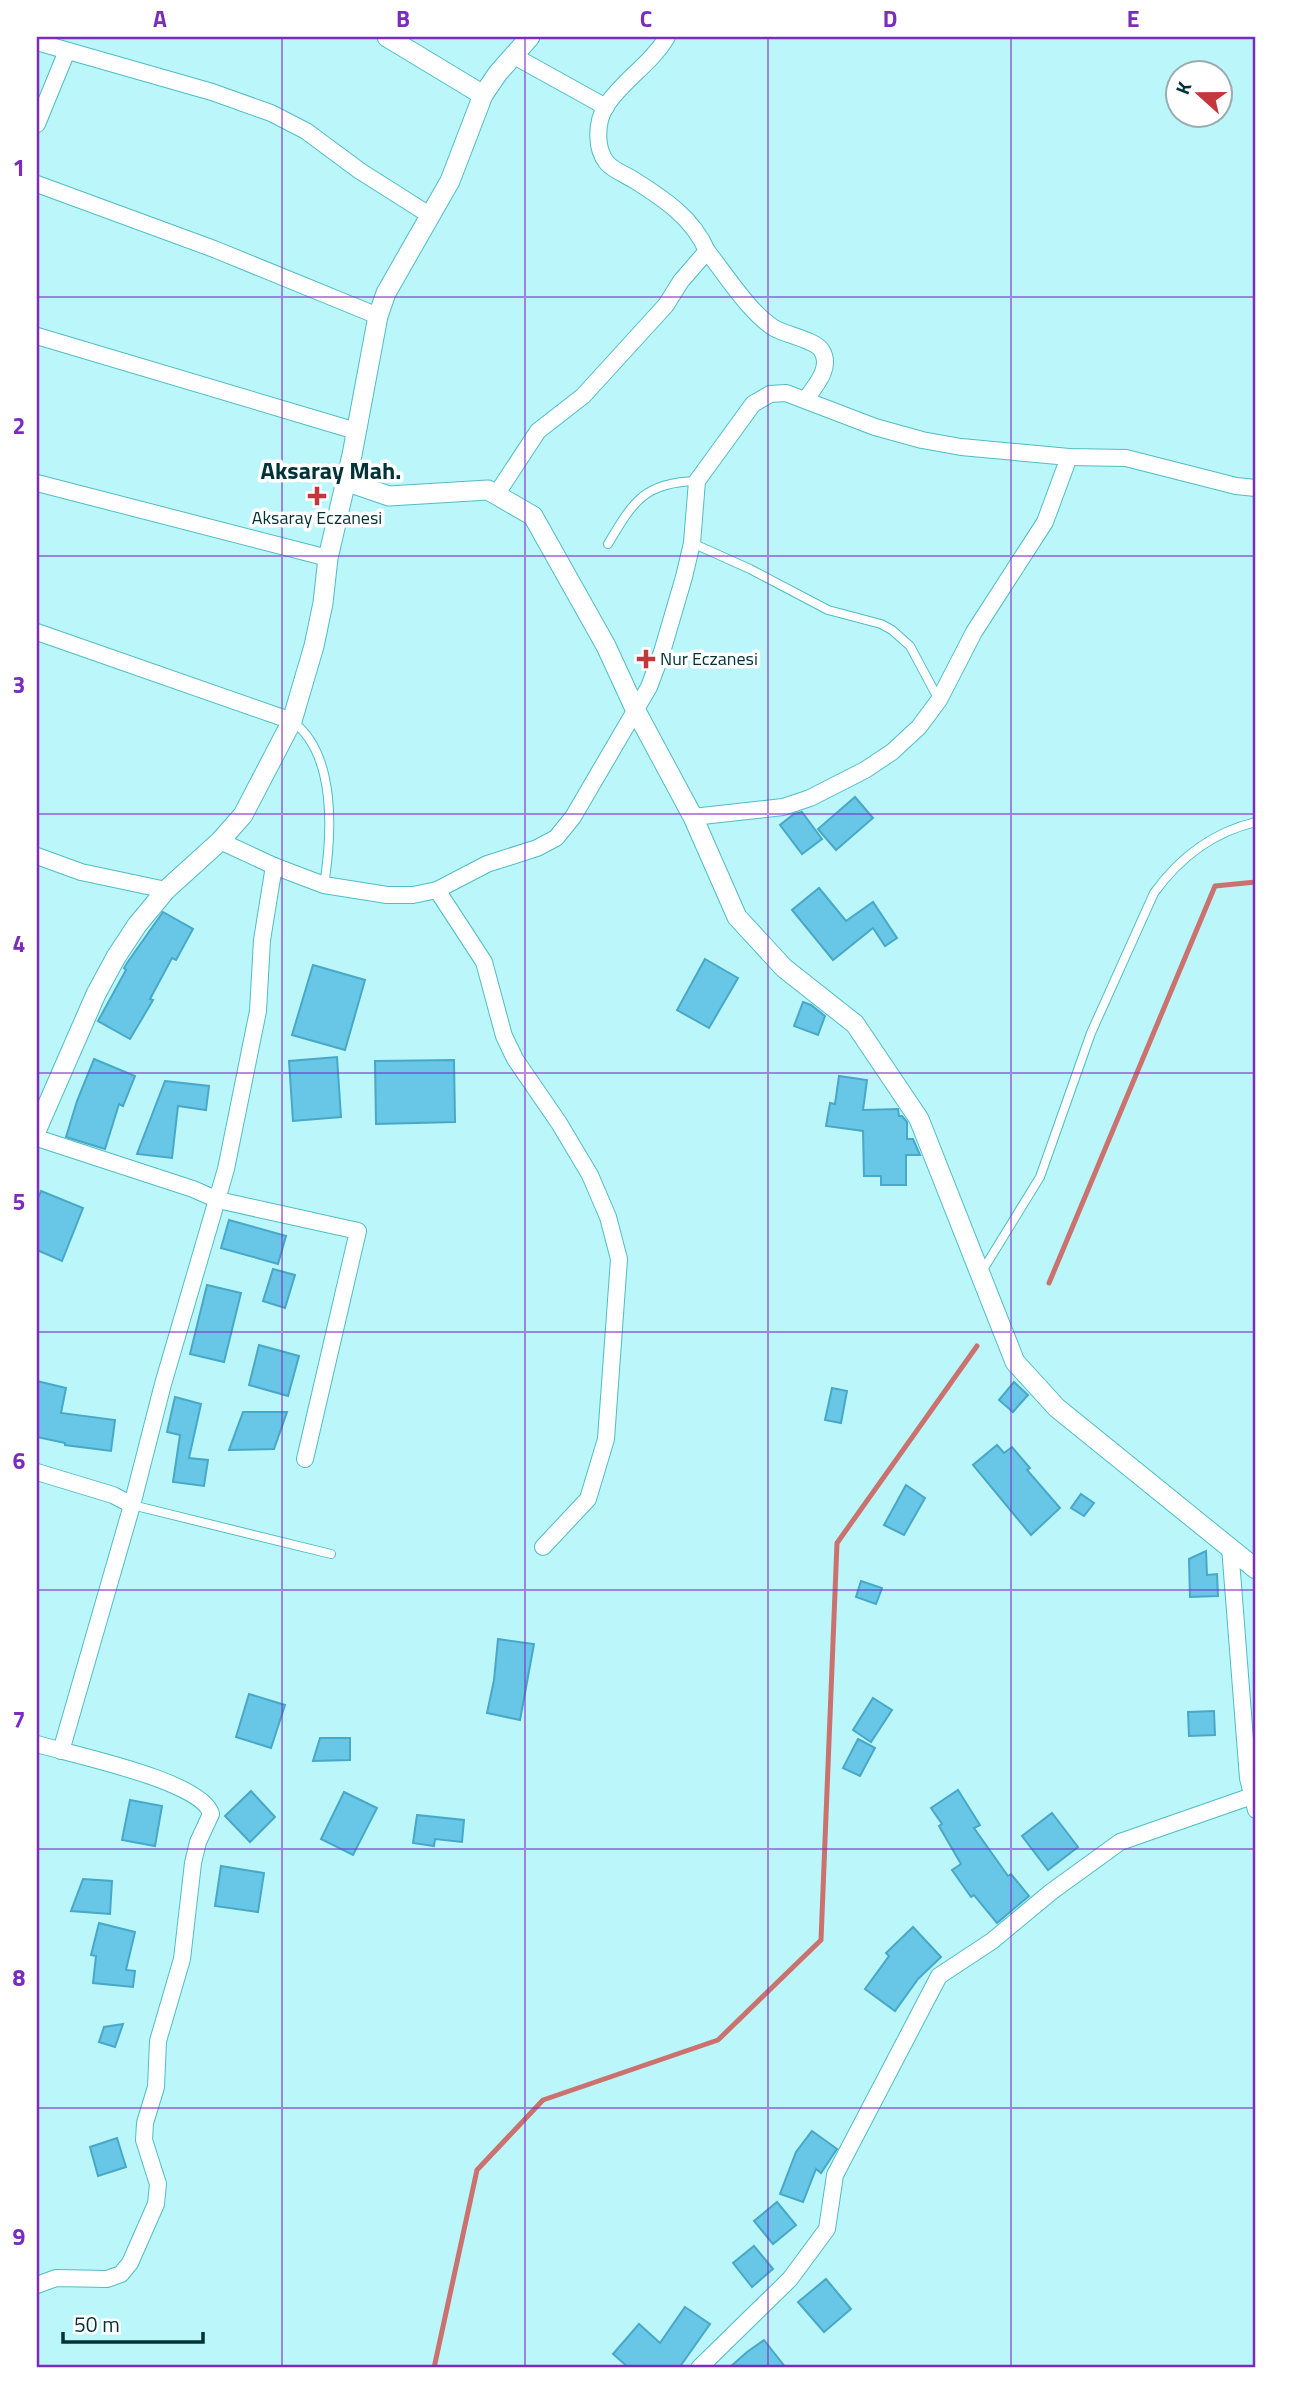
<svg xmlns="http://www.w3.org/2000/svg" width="1293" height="2405" font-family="'Titillium Web',sans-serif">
<rect width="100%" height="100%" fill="#bbf6fb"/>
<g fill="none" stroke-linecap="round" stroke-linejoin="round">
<g stroke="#cb726f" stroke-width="5">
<path d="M1049,1283l166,-397 41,-4"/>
<path d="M434,2368l43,-198 66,-70 175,-60 103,-100 16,-397 140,-197"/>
</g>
</g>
<g fill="#68c6e6" stroke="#48a8c7" stroke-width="2">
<path d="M855,797l18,21 -37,32 -18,-21z"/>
<path d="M802,812l20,27 -20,15 -22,-29 14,-11z"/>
<path d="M819,888l27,33 27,-19 24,36 -12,8 -12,-18 -40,32 -41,-50z"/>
<path d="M163,912l30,17 -17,31 -4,-2 -22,41 3,1 -23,39 -32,-18 28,-51 -2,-2 3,-5z"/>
<path d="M705,959l33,19 -29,50 -32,-18z"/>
<path d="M313,965l52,15 -20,70 -53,-15z"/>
<path d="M803,1002l8,3 14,11 -7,19 -24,-9z"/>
<path d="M337,1057l4,60 -48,4 -4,-60z"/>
<path d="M94,1059l41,17 -12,30 -4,-2 -14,45 -39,-12 11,-36z"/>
<path d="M454,1060l1,62 -79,2 -1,-63z"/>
<path d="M839,1076l28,4 -4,30 35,-1 1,7h3l5,6v17h6l7,16h-14v30h-25v-9h-17l-1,-45 -37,-5 4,-23 5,1z"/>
<path d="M165,1081l44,5 -3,24 -28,-4 -6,52 -35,-4z"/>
<path d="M41,1191l42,17 -21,53 -25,-11v-49z"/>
<path d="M229,1220l57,16 -8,28 -57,-16z"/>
<path d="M273,1269l22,6 -10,33 -22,-7z"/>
<path d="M207,1285l34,8 -17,69 -34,-8z"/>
<path d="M259,1345l40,11 -11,40 -39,-11z"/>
<path d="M37,1381l29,7 -5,25 54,7 -4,31 -46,-6v-2l-28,-6z"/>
<path d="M1014,1382l14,13 -15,17 -14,-12z"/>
<path d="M832,1388l15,3 -6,32 -16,-3z"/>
<path d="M175,1397l26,7 -12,54 19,2 -4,26 -31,-4 7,-47 -13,-3z"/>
<path d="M243,1412h44l-13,37 -45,1z"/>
<path d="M997,1445l7,8 8,-6 18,21 -3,2 33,38 -29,27 -58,-70z"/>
<path d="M906,1485l19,13 -21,37 -20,-10z"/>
<path d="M1081,1494l13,9 -10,13 -13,-8z"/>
<path d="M1206,1551l1,24 10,-1 1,22 -28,1 -1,-38z"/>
<path d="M861,1581l21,7 -6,16 -20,-7z"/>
<path d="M498,1639l36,5 -14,76 -33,-7 7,-33z"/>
<path d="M249,1694l36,11 -14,43 -35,-11z"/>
<path d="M873,1698l19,12 -21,32 -18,-12z"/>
<path d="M1214,1711l1,24 -26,1 -1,-24z"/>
<path d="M320,1738h30v22l-37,1z"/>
<path d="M858,1739l17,9 -15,28 -17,-8z"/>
<path d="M958,1790l22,35 -6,3 34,48 3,-2 18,22 -32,27 -23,-28 -3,2 -19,-27 9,-6 -22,-38 3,-2 -11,-16z"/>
<path d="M251,1791l24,26 -25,25 -25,-26z"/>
<path d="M344,1792l33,16 -24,47 -32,-16z"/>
<path d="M130,1800l32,6 -7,40 -33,-6z"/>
<path d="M1052,1813l26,34 -30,23 -26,-34z"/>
<path d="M417,1815l47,5 -2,22 -27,-3 -1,7 -21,-3z"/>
<path d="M221,1866l43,7 -6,39 -43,-6z"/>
<path d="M83,1879l29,2 -2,33 -39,-3z"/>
<path d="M99,1923l36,9 -9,38 9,1 -2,16 -40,-4 3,-27 -5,-1z"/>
<path d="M913,1927l28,30 -23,22 -23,32 -30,-22 24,-33 -3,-3z"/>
<path d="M123,2024l-8,23 -16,-5 5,-15z"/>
<path d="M812,2131l25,18 -16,24 -5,-4 -13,33 -23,-8 16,-42z"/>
<path d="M117,2138l9,29 -28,9 -8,-29z"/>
<path d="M777,2202l19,23 -23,19 -19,-23z"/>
<path d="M754,2246l19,23 -21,18 -19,-24z"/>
<path d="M826,2279l25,30 -27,23 -26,-30z"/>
<path d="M685,2307l25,17 -31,44h-50l-16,-14 26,-30 21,19z"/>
<path d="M764,2340l22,28h-57l18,-16z"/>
</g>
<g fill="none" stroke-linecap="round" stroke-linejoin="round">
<g stroke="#4fbdc6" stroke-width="10">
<g id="service">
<path d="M692,543l58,26 78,41 53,14 11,6 18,16 29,54"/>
<path d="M608,544c25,-42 36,-62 89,-63"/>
<path d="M292,721c45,33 40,114 32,164"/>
<path d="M981,1273l59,-96 51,-144 63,-140c26,-36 59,-61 102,-71"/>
<path d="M132,1505l199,49"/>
</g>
</g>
<g stroke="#4fbdc6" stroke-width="18">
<g id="minor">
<path d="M37,42l175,50 59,21 35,18 54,40 71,45"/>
<path d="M514,56l92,51"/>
<path d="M37,124l30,-73"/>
<path d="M37,184l177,65 164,67"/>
<path d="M707,251c19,24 42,61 67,77 12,7 42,12 48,23 10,17 -7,35 -16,48"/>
<path d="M37,336l319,95"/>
<path d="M37,483l291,75"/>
<path d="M496,495l42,-64 45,-35 83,-91 15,-24 26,-30c-14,-33 -43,-52 -73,-71 -8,-5 -21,-10 -27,-17 -12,-15 -11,-41 -1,-57 17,-26 45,-42 61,-69"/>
<path d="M37,632l255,89"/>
<path d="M693,817l90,-10 27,-9 55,-28 27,-18 27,-25 20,-27 35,-68 71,-110 24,-65"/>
<path d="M37,856l44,16 85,18"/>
<path d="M274,866l50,19 63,10h26l24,-5 50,-26 50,-16 19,-10 17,-21 76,-130 13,-35 22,-75 8,-34 5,-62 56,-77 17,-10 16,-1 89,34 47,13 39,7 108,10 57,1 110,28 20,2"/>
<path d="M437,890l47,72 20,74 11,23 44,64 31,52 18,42 11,42 -13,180 -18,60 -45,48"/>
<path d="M37,1138l156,51 25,11 140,31 -53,228"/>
<path d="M37,1472l76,23 19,10 31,-121 63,-215 32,-158 4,-71 12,-74 -54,-25"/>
<path d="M1230,1547l18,231 8,32"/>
<path d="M37,1744c33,10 166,37 174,70l-13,28 -5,21 -11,96 -24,82 -2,46 -11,36 -1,17 14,44 -2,20 -26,59 -9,11 -14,5 -51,-1 -19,7"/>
<path d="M61,1751l71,-246"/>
<path d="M699,2368l91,-89 37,-50 8,-54 104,-199 53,-35 59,-49 69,-50 132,-46"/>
</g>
</g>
<g stroke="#4fbdc6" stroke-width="21">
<g id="tertiary">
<path d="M387,37l96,58"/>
<path d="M345,481l44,15 99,-6 45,26 73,130 30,65 57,106 44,100 47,51 71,56 64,95 96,243 42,46 199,161"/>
<path d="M37,1129l59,-135 20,-37 21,-32 29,-35 54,-49 23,-26 49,-94 22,-75 9,-43 5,-45 24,-103 26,-139 8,-23 64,-112 33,-86 15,-22 32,-36"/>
</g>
</g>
<use href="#service" stroke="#fff" stroke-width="8"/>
<use href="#minor" stroke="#fff" stroke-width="16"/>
<use href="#tertiary" stroke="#fff" stroke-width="19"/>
</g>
<path fill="none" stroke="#7b2cbf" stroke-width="2" stroke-opacity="0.55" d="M282,37v2331M525,37v2331M768,37v2331M1011,37v2331M37,297h1219M37,556h1219M37,814h1219M37,1073h1219M37,1332h1219M37,1590h1219M37,1849h1219M37,2108h1219"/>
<g fill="#c5363d" stroke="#fff" stroke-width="2.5">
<path d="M313.5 485.5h7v7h7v7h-7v7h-7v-7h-7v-7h7z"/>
<path d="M642.5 648.5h7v7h7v7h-7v7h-7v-7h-7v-7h7z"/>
</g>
<g text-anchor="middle" stroke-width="7" stroke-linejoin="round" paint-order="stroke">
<g font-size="18" fill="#003337" stroke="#fff">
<text x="317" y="524">Aksaray Eczanesi</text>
<text x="660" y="665" text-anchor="start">Nur Eczanesi</text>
</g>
<g font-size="24" font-weight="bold" fill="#003337" stroke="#fff">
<text x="331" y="479">Aksaray Mah.</text>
</g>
</g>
<rect width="1293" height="2405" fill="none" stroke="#ffffff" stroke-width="77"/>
<g transform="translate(1199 94) rotate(291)"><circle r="33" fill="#ffffff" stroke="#99adaf" stroke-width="2"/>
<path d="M0-5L12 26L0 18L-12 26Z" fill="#c5363d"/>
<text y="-10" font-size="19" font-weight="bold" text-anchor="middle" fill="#003337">K</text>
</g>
<path d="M63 2332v10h140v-10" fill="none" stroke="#003337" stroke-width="3.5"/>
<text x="74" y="2332" font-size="21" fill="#003337" stroke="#ffffff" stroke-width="5" paint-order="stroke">50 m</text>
<rect x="38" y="38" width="1216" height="2328" fill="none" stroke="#7b2cbf" stroke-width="2.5"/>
<g font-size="23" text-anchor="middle" font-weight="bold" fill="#7b2cbf">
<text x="160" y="27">A</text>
<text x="403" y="27">B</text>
<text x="646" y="27">C</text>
<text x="890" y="27">D</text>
<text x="1133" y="27">E</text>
<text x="19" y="176">1</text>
<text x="19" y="434">2</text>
<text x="19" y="693">3</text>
<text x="19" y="952">4</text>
<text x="19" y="1210">5</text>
<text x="19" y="1469">6</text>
<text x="19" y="1728">7</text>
<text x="19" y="1986">8</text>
<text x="19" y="2245">9</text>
</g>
</svg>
